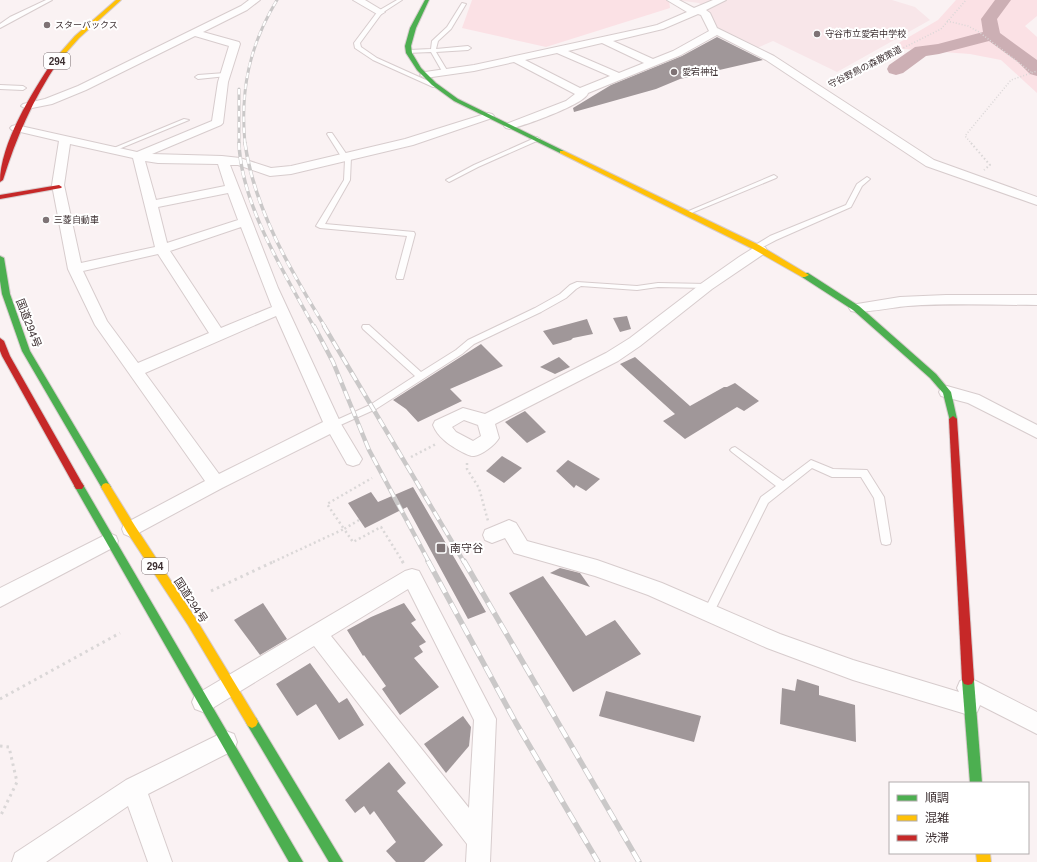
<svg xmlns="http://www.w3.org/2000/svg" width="1037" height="862" font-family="Arial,'Noto Sans JP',sans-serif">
<rect width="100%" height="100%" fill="#faf2f3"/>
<path fill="#f8e6e9" d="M675,0h217l23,7 15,13 -93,52 -64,-31 -16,7 -40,-20 -8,-17 -10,-8z"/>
<g fill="#fbe1e5">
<path d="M472,0h197l1,8 -124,39 -84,-19z"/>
<path d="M956,0h81v16l-12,10 12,11v56l-36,-33 -31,-6 -80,-6 48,-28z"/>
</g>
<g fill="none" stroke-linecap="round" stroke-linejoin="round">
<path fill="#ccafb4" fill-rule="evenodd" d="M995,0h16l-14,19 3,14 37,27v16l-7,-2 -12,-12 -29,-21 -50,13 -13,2 -23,17 -7,2 -7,-2 -2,-4 2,-4 26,-18 23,-3 45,-12 -2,-13z"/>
</g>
<g fill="#a09799">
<path d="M717,37l46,23 -83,19 -24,10 -82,23 -1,-4 38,-23 71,-29z"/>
<path d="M627,316l4,13 -11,3 -7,-14z"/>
<path d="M587,319l6,15 -20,4 -2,2 -18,5 -10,-14z"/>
<path d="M481,344l22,22 -53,23 12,12 -44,21 -12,-13 -13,-9z"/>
<path d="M559,357l11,10 -15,7 -15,-7z"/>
<path d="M635,357l55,49 34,-19h3l8,-4 24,18 -15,10 -7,-4 -52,32 -22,-18 12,-7 -55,-50z"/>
<path d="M525,411l21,21 -19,11 -22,-21z"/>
<path d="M502,456l20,12 -18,15 -18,-12z"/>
<path d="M568,460l32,19 -14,12 -10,-6 -2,3 -18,-17z"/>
<path d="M413,487l73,125 -18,7 -61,-112 -42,21 -17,-25 23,-11 7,10z"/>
<path d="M560,568l20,5 10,14 -40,-14z"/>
<path d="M543,576l43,60 29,-16 26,34 -68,38 -64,-99z"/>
<path d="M263,603l24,36 -27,16 -26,-35z"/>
<path d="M404,603l12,17 -5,3 15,19 -7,4 4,6 -9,6 25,29 -39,28 -18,-26 4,-3 -22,-31 -1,1 -16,-26 24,-13z"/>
<path d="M310,663l29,40 8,-5 17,27 -25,15 -23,-36 -19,12 -21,-32z"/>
<path d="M797,679l22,7v9l36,10 1,37 -76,-18 2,-36 13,3z"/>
<path d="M606,691l95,25 -7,26 -95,-26z"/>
<path d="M463,716l8,11 -2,19 -23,27 -22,-29z"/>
<path d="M389,762l17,21 -9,8 46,54 -19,17h-28l-10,-11 10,-9 -22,-31 -4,4 -6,-9 -9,7 -10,-13z"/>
</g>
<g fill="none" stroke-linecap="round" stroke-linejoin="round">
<g stroke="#d7cccd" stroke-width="2">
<g id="lane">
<path d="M46,0h6l-52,28v-4l10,-7z"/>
<path d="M397,0h5l-20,13 -22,30 1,4 16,11 60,27v2h-4l-60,-27 -18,-12 -1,-5 24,-32z"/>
<path d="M462,3l4,1 -15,25 -13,12 -2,8 32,-3 3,2 -3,2 -32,2 12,20 -1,1h-4l-12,-21 -24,1v-2l2,-1 22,-1 1,-8 15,-14z"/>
<path d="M225,73l2,1v2l-29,3 -3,-2 3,-2z"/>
<path d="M0,85l23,1 3,2 -3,2 -23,-1z"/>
<path d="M184,119l5,1 -75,31 -5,-1z"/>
<path d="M328,133h4l15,22 4,2 -1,23 -25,44 89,8 1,2 -12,45h-6l-1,-2 11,-41 -87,-8 -4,-2 28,-46 1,-20 -3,-2 -15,-24z"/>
<path d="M537,137l3,2 -1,1 -61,27 -27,14 -2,1 -3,-2 28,-15z"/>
<path d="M774,175l3,2 -1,1 -87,36 -2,1 -3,-2z"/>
<path d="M867,177l3,2 -8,7 -11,21 -75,33 -17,9h-6l-1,-2 18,-11 76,-31 11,-21z"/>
<path d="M577,282l60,4 21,-3 49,1 4,2 -4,2 -49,-1 -21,3 -56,-4 -5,3 -10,9 -25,14 -67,32 -12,10 -86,55 -40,18h-6l-1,-2 1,-2 40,-18 45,-29 -52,-47 -1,-2 1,-2h6l52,47 35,-22 12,-10 67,-32 25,-14 10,-9z"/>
<path d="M735,447l48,34 28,-21 22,9 34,1 17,27 7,44 -1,3 -4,1 -4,-1 -1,-3 -7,-43 -13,-21h-29l-20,-9 -44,35 -56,113 -4,2 -4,-2 -1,-3 58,-116 15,-11 -44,-34 -2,-2 2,-2z"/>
</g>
</g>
<g stroke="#d7cccd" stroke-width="2">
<g id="street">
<path d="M249,0h11l-13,10 -44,22 36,10 1,2 -12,38 -5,41 -2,2 -69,29 70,2 18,2 31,10 20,-2 114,-27 83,-26 4,1 2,2 -2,2 -79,27 -122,29 -21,2 -32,-11h-8l48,123 63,136 21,35 -3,5 -6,2 -6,-2 -17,-30 -108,54 -91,49 -7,-3 -2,-5 2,-5 81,-43 -110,-156 -27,-56 -16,-84 7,-44 -47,-11 -2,-2 2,-2 4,-1 121,27 75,-31 6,-39 11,-36 -34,-10 -109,54 -34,14 -25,5 -6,-3 2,-2 22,-5 33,-13 163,-80zM70,144l63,14 22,89 -74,16 -17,-78zM145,161l13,2 60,1 7,22 -69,14zM228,193l10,27 -71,23 -9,-36zM241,227l31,80 -51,21 -51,-77zM158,254l51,79 -71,30 -31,-42 -24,-50zM276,316l47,106 -104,52 -74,-101z"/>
<path d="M353,0h12l20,12 -5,3 -3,-1z"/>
<path d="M667,0h12l15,8 19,-8h13l-20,10 4,3 7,15 57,28 160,104 103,37v8l-111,-39 -160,-106 -49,-25 -36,20 -93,38c-2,11 -65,33 -78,36l-4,-1 -2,-2 2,-2 60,-23 9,-7 -61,-32 -40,9 -49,7 -5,-3 5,-3 49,-7 170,-37 13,-3 30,-13zM698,14l3,1 8,16 -36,20 -20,8 -40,-18 50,-12zM602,43l42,20 -25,10 -51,-22zM557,53l53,23 -30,12 -55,-28z"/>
<path d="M760,246l5,1 2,3 -2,3 -53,36 -72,57 -22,15 -123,63 4,14c-4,7 -17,17 -25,18 -6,1 -26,-12 -30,-16 -5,-4 -9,-10 -11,-15l2,-4 28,-13 22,6 121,-61 24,-15 72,-55 37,-26 16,-10zM464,420l14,5 3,11 -8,5 -17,-9 -4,-5z"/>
<path d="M946,295h91v10c-43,0 -86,-2 -129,1 -14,1 -47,8 -57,5l-2,-3 2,-3 49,-8z"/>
<path d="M947,386l32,9 58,30v13l-69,-35 -27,-7 -2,-4 2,-4z"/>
<path d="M509,520l7,3 11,18 70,19 65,23 118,51 73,26 106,32 -2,-4 3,-7 8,-3 8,3 61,31v22l-57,-29 -3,7 -8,3 -116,-35 -86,-32 -119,-53 -53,-19 -81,-23 -9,-15 -13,5 -7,-3 -2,-5 2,-5z"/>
<path d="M109,533l7,3 2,5 -2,5 -116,61v-19z"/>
<path d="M412,569l7,2 77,148 -6,143h-24l1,-18 -153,-198 -103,63 -8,3 -8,-3 -3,-7 3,-7 210,-124zM408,589l66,131 -5,88 -138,-172z"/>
<path d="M226,731l8,3 3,8 -3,8 -86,44 24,68h-24l-20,-56 -82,56h-34l3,-9 111,-73z"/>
</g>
</g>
<g stroke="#d7cccd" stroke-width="2">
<g id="fast">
<path d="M425,0h4l-13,28 -5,18 1,7 9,15 15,15 22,16 106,52v2h-4l-106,-52 -22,-16 -15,-15 -11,-17 -1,-7 5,-18z"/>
<path d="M0,256l4,2 6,36 20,57 79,133 2,3 -2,3h-6l-81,-139 -20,-57 -2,-13z"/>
<path d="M802,273h6l51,33 77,68 15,18 6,27 -1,2h-6l-7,-28 -13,-15 -77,-68 -51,-33z"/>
<path d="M79,482l3,1 221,379h-14l-213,-373 -2,-3 2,-3z"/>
<path d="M968,675l4,1 2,4 8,103h-12l-8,-103 2,-4z"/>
<path d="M252,716l4,2 87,144h-14l-81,-136 -2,-4 2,-4z"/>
</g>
</g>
<g stroke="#d7cccd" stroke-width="2">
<g id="slow">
<path d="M116,0h5l-42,38 -22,25h-4v-2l22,-25z"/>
<path d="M560,151h4l195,94 50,30 -4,2h-3l-49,-28 -193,-96z"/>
<path d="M106,483l3,1 26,42 61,93 60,99 2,4 -2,4 -4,2 -4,-2 -60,-101 -61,-93 -26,-45 2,-3z"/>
<path d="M976,853h14l1,9h-14z"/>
</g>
</g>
<g stroke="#d7cccd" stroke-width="2">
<g id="jam">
<path d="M53,61l5,1c-25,37 -42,76 -55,118l-3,2c0,-38 32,-90 53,-121z"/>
<path d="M59,185l3,2 -1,1 -61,11v-4z"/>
<path d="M0,338l4,3 6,15 72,127 2,3 -2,3h-6l-74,-133 -2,-5z"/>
<path d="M953,416l4,3 17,261 -2,4 -4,1 -4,-1 -2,-4 -13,-261z"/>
</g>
</g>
<g stroke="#dad7d7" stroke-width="1.5" stroke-dasharray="1 2" stroke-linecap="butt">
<path d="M947,21l21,5 11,6 52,40"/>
<path d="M831,84l110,-55 25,-29"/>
<path d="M972,144l-7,-8 46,-56 26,-9"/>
</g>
<path stroke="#dad7d7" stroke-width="2" stroke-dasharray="1.5 2.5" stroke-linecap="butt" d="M971,143l19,22 -6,5"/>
<g stroke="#dad7d7" stroke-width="2.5" stroke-dasharray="2 3" stroke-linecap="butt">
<path d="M411,457l25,-13"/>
<path d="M467,463v6l12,19 9,33"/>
<path d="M359,520l-15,9 9,13 28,-15 22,35"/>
<path d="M273,562l71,-33 -17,-25 45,-26"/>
</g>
<g stroke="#dad7d7" stroke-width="3" stroke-dasharray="2.5 4" stroke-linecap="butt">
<path d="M402,561l2,3"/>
<path d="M211,591l64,-30"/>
<path d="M0,699l120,-66"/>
<path d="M0,746l9,1 8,35 -17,35"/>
</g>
<use href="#lane" fill="#fefdfd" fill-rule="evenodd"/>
<use href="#street" fill="#fefdfd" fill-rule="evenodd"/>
<use href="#fast" fill="#4caf50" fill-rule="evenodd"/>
<use href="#slow" fill="#ffc107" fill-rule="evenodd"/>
<use href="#jam" fill="#c62828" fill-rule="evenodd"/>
<g stroke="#cac8c8" stroke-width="3">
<g id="rail-far3">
<path d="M239,89v55"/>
<path d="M245,144c-5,-53 4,-98 32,-144"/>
</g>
</g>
<g stroke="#cac8c8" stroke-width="3.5">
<g id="rail-far2">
<path d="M239,143c2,62 46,131 75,184"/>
<path d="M245,143c9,66 46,128 80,184"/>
</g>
</g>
<g stroke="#cac8c8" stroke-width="4.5">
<g id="rail-far1">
<path d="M314,326l19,36 36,88 60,112"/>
<path d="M324,326l140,236"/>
</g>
</g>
<g stroke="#cac8c8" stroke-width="5.5">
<g id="rail">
<path d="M428,561l88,162 82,139"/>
<path d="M464,561l175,301"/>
</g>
</g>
<use href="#rail-far3" stroke="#fff" stroke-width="2" stroke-dasharray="5.5" stroke-linecap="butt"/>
<use href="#rail-far2" stroke="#fff" stroke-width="2.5" stroke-dasharray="7" stroke-linecap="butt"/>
<use href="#rail-far1" stroke="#fff" stroke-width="3" stroke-dasharray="9" stroke-linecap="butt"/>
<use href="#rail" stroke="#fff" stroke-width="4" stroke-dasharray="12" stroke-linecap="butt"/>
</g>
<g fill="#7e7375" stroke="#fff" stroke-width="1.5">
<circle cx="47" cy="25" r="4"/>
<circle cx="817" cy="34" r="4"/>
<circle cx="674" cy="72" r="4"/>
<circle cx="46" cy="220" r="4"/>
<rect x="436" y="543" width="10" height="10" rx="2"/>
</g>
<g text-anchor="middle" stroke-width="4" stroke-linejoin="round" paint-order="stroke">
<g font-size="9" fill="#3c2f31" stroke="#fff" text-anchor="start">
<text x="55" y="28">スターバックス</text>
<text x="825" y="37">守谷市立愛宕中学校</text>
<text x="682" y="75">愛宕神社</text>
<text x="54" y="223">三菱自動車</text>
</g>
<g font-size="9" fill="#3c2f31" stroke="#fff">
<text transform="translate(865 67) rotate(-27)" y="3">守谷野鳥の森散策道</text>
</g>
<g fill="#fff" stroke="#766d6f" stroke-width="1">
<rect x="44" y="53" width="26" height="16" rx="3"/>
<rect x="142" y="558" width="26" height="16" rx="3"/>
</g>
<g font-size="10" font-weight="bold" fill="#3c2f31">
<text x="57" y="65">294</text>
<text x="155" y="570">294</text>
</g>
<g font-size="11" fill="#3c2f31" stroke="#fff">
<text transform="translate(29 323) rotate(69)" y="4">国道294号</text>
<text transform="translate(191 600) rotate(57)" y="4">国道294号</text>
</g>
<g font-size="11" fill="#3c2f31" stroke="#fff" text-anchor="start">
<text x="450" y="552">南守谷</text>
</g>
</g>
<rect x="889" y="782" width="140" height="72" fill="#ffffff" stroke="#b1acad"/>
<rect x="897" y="795" width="20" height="6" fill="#4caf50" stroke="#b1acad"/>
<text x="925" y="802" font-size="12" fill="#3c2f31">順調</text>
<rect x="897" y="815" width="20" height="6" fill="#ffc107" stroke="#b1acad"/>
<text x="925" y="822" font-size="12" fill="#3c2f31">混雑</text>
<rect x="897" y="835" width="20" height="6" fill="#c62828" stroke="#b1acad"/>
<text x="925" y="842" font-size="12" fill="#3c2f31">渋滞</text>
</svg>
